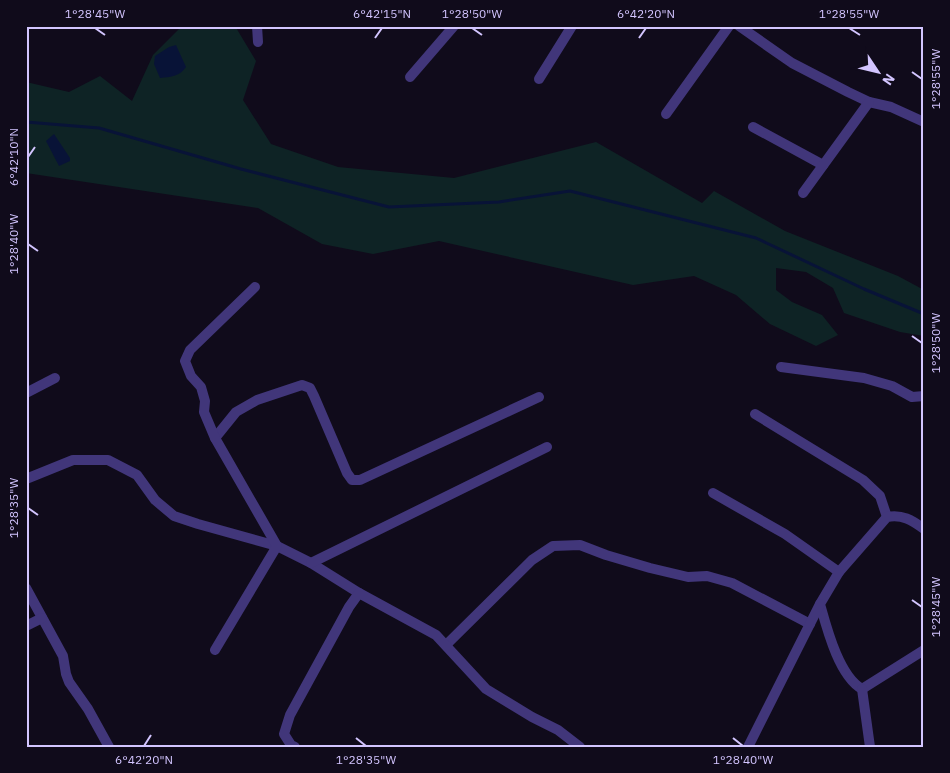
<svg xmlns="http://www.w3.org/2000/svg" width="950" height="773" font-family="'IBM Plex Sans',sans-serif">
<rect width="100%" height="100%" fill="#100b1b"/>
<path fill="#0e2325" d="M182,26h53l21,35 -13,39 28,44 67,23 116,11 142,-36 106,61 12,-12 71,40 113,45 26,14v46l-24,-4 -56,-19 -11,-25 -27,-16 -30,-4v22l16,12 30,13 16,20 -22,11 -46,-22 -34,-29 -42,-19 -61,9 -194,-44 -66,13 -51,-10 -64,-36 -232,-35v-91l43,10 31,-16 32,25 21,-46z"/>
<g fill="#081337">
<path d="M176,45l10,22c-6,9 -15,10 -26,11l-6,-14 1,-8 14,-9z"/>
<path d="M54,134l16,24v3l-11,5 -13,-25z"/>
</g>
<g fill="none" stroke-linecap="round" stroke-linejoin="round">
<path stroke="#081337" stroke-width="3" d="M26,122l73,6 142,41 148,38 110,-5 71,-11 186,47 108,51 60,25"/>
<g stroke="#41367a" stroke-width="10">
<path d="M257,26l1,16"/>
<path d="M739,26l53,37 56,29 21,10 22,5 33,15"/>
<path d="M410,77l44,-51"/>
<path d="M539,79l33,-53"/>
<path d="M666,114l63,-88"/>
<path d="M753,127l70,38"/>
<path d="M803,193l66,-91"/>
<path d="M781,367l83,11 28,8 20,11 12,-1"/>
<path d="M26,393l29,-15"/>
<path d="M755,414l108,66 17,16 7,21"/>
<path d="M215,438l21,-26 21,-12 45,-15 8,3 4,8 33,77 5,7h8l179,-83"/>
<path d="M26,479l47,-19h35l29,15 18,25 19,16 24,8 79,22 34,17 48,30"/>
<path d="M713,493l72,41 54,38"/>
<path d="M311,563l236,-116"/>
<path d="M26,588l37,68 3,18 3,8 19,27 21,38"/>
<path d="M26,626l16,-8"/>
<path d="M446,645l86,-85 21,-14 27,-1 26,10 44,13 38,9 19,-1 25,7 78,41"/>
<path d="M215,650l62,-104 -62,-108 -11,-26 1,-11 -4,-14 -10,-11 -6,-15 5,-11 65,-63"/>
<path d="M862,689c-23,-13 -35,-60 -42,-85l19,-32 48,-55c15,-3 25,3 37,12"/>
<path d="M862,689l62,-39"/>
<path d="M862,689l8,58"/>
<path d="M295,747l-4,-2 -7,-11 6,-19 59,-108 10,-14 77,42 50,54 46,28 26,13 22,17"/>
<path d="M748,747l72,-143"/>
</g>
</g>
<path fill="none" stroke="#d3c5ff" stroke-width="2" d="M95,28l10,7M472,28l10,7M849,28l11,7M375,38l7,-10M639,38l7,-10M912,72l10,7M28,157l7,-10M28,244l10,7M912,336l10,7M28,508l10,7M912,600l10,7M356,738l10,8M733,738l10,8M144,746l7,-11"/>
<rect width="950" height="773" fill="none" stroke="#100b1b" stroke-width="55"/>
<g transform="translate(878 72) rotate(125)" stroke="#100b1b" stroke-width="4" paint-order="stroke">
<path d="M0-4L9 19L0 12L-9 19Z" fill="#d3c5ff"/>
<text y="-8" font-size="14" font-weight="bold" text-anchor="middle" fill="#d3c5ff">N</text>
</g>
<rect x="28" y="28" width="894" height="718" fill="none" stroke="#d3c5ff" stroke-width="2"/>
<g font-size="12" text-anchor="middle" fill="#d3c5ff">
<text x="95" y="18">1°28'45"W</text>
<text x="382" y="18">6°42'15"N</text>
<text x="472" y="18">1°28'50"W</text>
<text x="646" y="18">6°42'20"N</text>
<text x="849" y="18">1°28'55"W</text>
<text transform="translate(936 79) rotate(-90)" y="4">1°28'55"W</text>
<text transform="translate(14 157) rotate(-90)" y="4">6°42'10"N</text>
<text transform="translate(14 244) rotate(-90)" y="4">1°28'40"W</text>
<text transform="translate(936 343) rotate(-90)" y="4">1°28'50"W</text>
<text transform="translate(14 508) rotate(-90)" y="4">1°28'35"W</text>
<text transform="translate(936 607) rotate(-90)" y="4">1°28'45"W</text>
<text x="144" y="764">6°42'20"N</text>
<text x="366" y="764">1°28'35"W</text>
<text x="743" y="764">1°28'40"W</text>
</g>
</svg>
